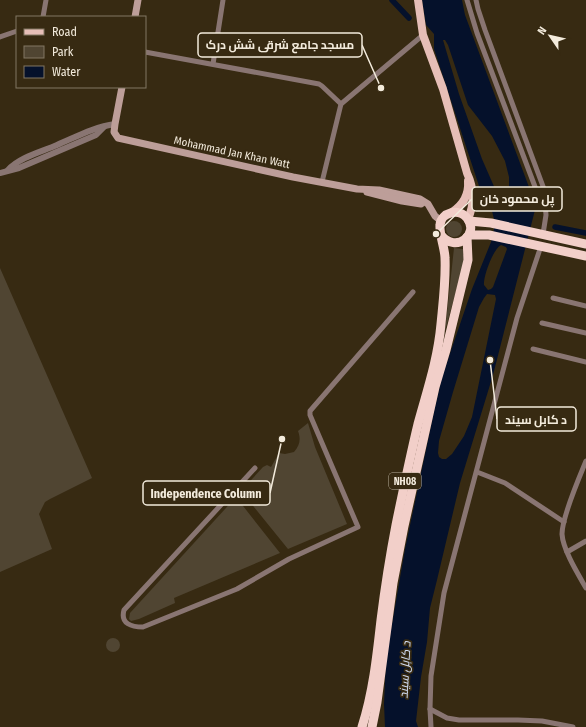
<svg xmlns="http://www.w3.org/2000/svg" width="586" height="727" font-family="'Fira Sans Condensed',Cairo,sans-serif">
<rect width="100%" height="100%" fill="#372a12"/>
<g fill="#504532">
<circle cx="454" cy="229" r="8"/>
<path d="M454,248l9,1v6h3l-21,76z"/>
<path d="M0,268l92,210 -42,21 -5,3 -6,12 13,35 -52,23z"/>
<path d="M308,423l7,24 32,77 -59,25 -47,-58 22,-24 4,-2 4,2 8,-14 6,1 9,-2c6,-7 7,-13 4,-21z"/>
<path d="M236,497l44,56 -106,45 1,5 -36,16 -8,2 -2,-2 1,-6z"/>
<circle cx="113" cy="645" r="7"/>
</g>
<path fill="#05112b" fill-rule="evenodd" d="M422,0h40l3,15 71,191 -43,169 -33,108 -23,97 -7,28 -3,34 -6,35 -5,44 2,6h-33l-1,-23 2,-45 19,-110 30,-142 7,-30 30,-88 19,-47 3,-13v-10l-3,-12 -12,-21 -45,-137v-15l-8,-9zM443,40h2l3,5 20,60 24,31 13,25 4,16v15l-2,14 -2,2 -2,-1 -21,-48 -23,-65zM501,245l5,2 1,2 -14,38 -2,2 -3,1 -4,-5c-1,-8 9,-36 17,-40zM487,294l8,1 1,4 -24,118 -8,19 -12,18 -6,5h-4l-3,-2 -1,-4 1,-12 14,-49 26,-85 5,-9z"/>
<g fill="none" stroke-linecap="round" stroke-linejoin="round">
<g stroke="#05112b" stroke-width="5.5">
<path d="M392,0l17,18"/>
<path d="M555,227l31,6"/>
</g>
<g stroke="#897572" stroke-width="5">
<path d="M467,0l10,33 60,159 8,12"/>
<path d="M476,0l2,9 7,21 59,159 2,26 -3,19"/>
<path d="M43,17l3,-17"/>
<path d="M0,37l17,-6"/>
<path d="M145,52l174,32 3,2 19,18"/>
<path d="M213,64l10,-64"/>
<path d="M322,182l19,-78 82,-69"/>
<path d="M553,298l33,8"/>
<path d="M542,323l44,10"/>
<path d="M533,349l53,13"/>
<path d="M586,461c-7,17 -24,56 -24,73 1,16 16,40 24,54"/>
<path d="M255,468l-131,142c-4,14 8,17 19,17l94,-38 52,-30 69,-32 -48,-112v-4l103,-119"/>
<path d="M477,472l28,11 59,39"/>
<path d="M567,552l19,-11"/>
<path d="M430,709l17,9 12,2h59l24,1 31,6"/>
<path d="M431,727l-1,-18 1,-33 13,-83 73,-275 24,-72"/>
</g>
<g stroke="#897572" stroke-width="6">
<path d="M8,170c12,-13 33,-18 49,-25 19,-8 37,-18 58,-21"/>
<path d="M0,173l19,-5 77,-33 8,-8"/>
</g>
<g stroke="#bd9e99" stroke-width="7">
<path d="M135,17l3,-17"/>
<path d="M122,87l-7,37 -1,8 4,6 175,39 64,12 22,1 41,9 8,5 7,12 6,5"/>
<path d="M367,192l35,9 19,3"/>
</g>
<g stroke="#e6beb7" stroke-width="8">
<path d="M418,0l5,35 20,54 24,84c7,15 8,30 1,46"/>
<path d="M452,212c11,-7 17,-17 16,-31"/>
</g>
<g stroke="#f2cfc9" stroke-width="9">
<path d="M469,221l22,2 95,21"/>
<path d="M469,235h20l97,21"/>
<path d="M362,727c11,-34 15,-71 19,-107 4,-32 9,-64 15,-95 7,-34 14,-68 22,-101 9,-33 20,-65 23,-100 2,-21 5,-44 4,-66 0,-9 -6,-24 -5,-33 1,-13 19,-17 27,-7 13,16 -11,36 -26,17"/>
<path d="M372,727l5,-25 16,-119 11,-57 31,-139 11,-37 22,-90 -1,-23"/>
</g>
</g>
<g text-anchor="middle" stroke-width="3.5" stroke-linejoin="round" paint-order="stroke">
<rect fill="#372a12" stroke="#bbb19f" stroke-width="1" x="389" y="473" width="32" height="16" rx="3"/>
<g font-size="10" font-weight="bold" fill="#f3ebdc">
<text x="405" y="485">NH08</text>
</g>
<g font-size="11" fill="#f3ebdc" stroke="#372a12">
<text transform="translate(232 152) rotate(12)" y="4">Mohammad Jan Khan Watt</text>
</g>
<g font-size="12" font-style="italic" fill="#d4e0f7" stroke="#372a12">
<text transform="translate(405 670) rotate(-87)" y="4">د کابل سيند</text>
</g>
</g>
<path fill="none" stroke="#f3ebdc" stroke-width="1.5" d="M381 88L362 45M436 234L472 199M490 360L497 419M282 439L270 493"/>
<g fill="#f3ebdc" stroke="#372a12" stroke-width="1.5">
<circle cx="381" cy="88" r="4"/>
<circle cx="436" cy="234" r="4"/>
<circle cx="490" cy="360" r="4"/>
<circle cx="282" cy="439" r="4"/>
</g>
<g fill="#372a12" stroke="#f3ebdc" stroke-width="1.5">
<rect x="198" y="33" width="164" height="24" rx="4"/>
<rect x="472" y="187" width="90" height="24" rx="4"/>
<rect x="497" y="407" width="79" height="24" rx="4"/>
<rect x="143" y="481" width="127" height="24" rx="4"/>
</g>
<g font-size="12" text-anchor="middle" font-weight="bold" fill="#f3ebdc">
<text x="280" y="49">مسجد جامع شرقی شش درک</text>
<text x="517" y="203">پل محمود خان</text>
<text x="536" y="424">د کابل سيند</text>
<text x="206" y="498">Independence Column</text>
</g>
<rect x="16" y="16" width="130" height="72" fill="#372a12" stroke="#827763"/>
<rect x="24" y="29" width="20" height="6" fill="#e6beb7" stroke="#827763"/>
<text x="52" y="36" font-size="12" fill="#f3ebdc">Road</text>
<rect x="24" y="46" width="20" height="12" fill="#504532" stroke="#827763"/>
<text x="52" y="56" font-size="12" fill="#f3ebdc">Park</text>
<rect x="24" y="66" width="20" height="12" fill="#05112b" stroke="#827763"/>
<text x="52" y="76" font-size="12" fill="#f3ebdc">Water</text>
<g transform="translate(550 36) rotate(304)" stroke="#372a12" stroke-width="3" paint-order="stroke">
<path d="M0-3L7 15L0 10L-7 15Z" fill="#f3ebdc"/>
<text y="-6" font-size="11" font-weight="bold" text-anchor="middle" fill="#f3ebdc">N</text>
</g>
</svg>
